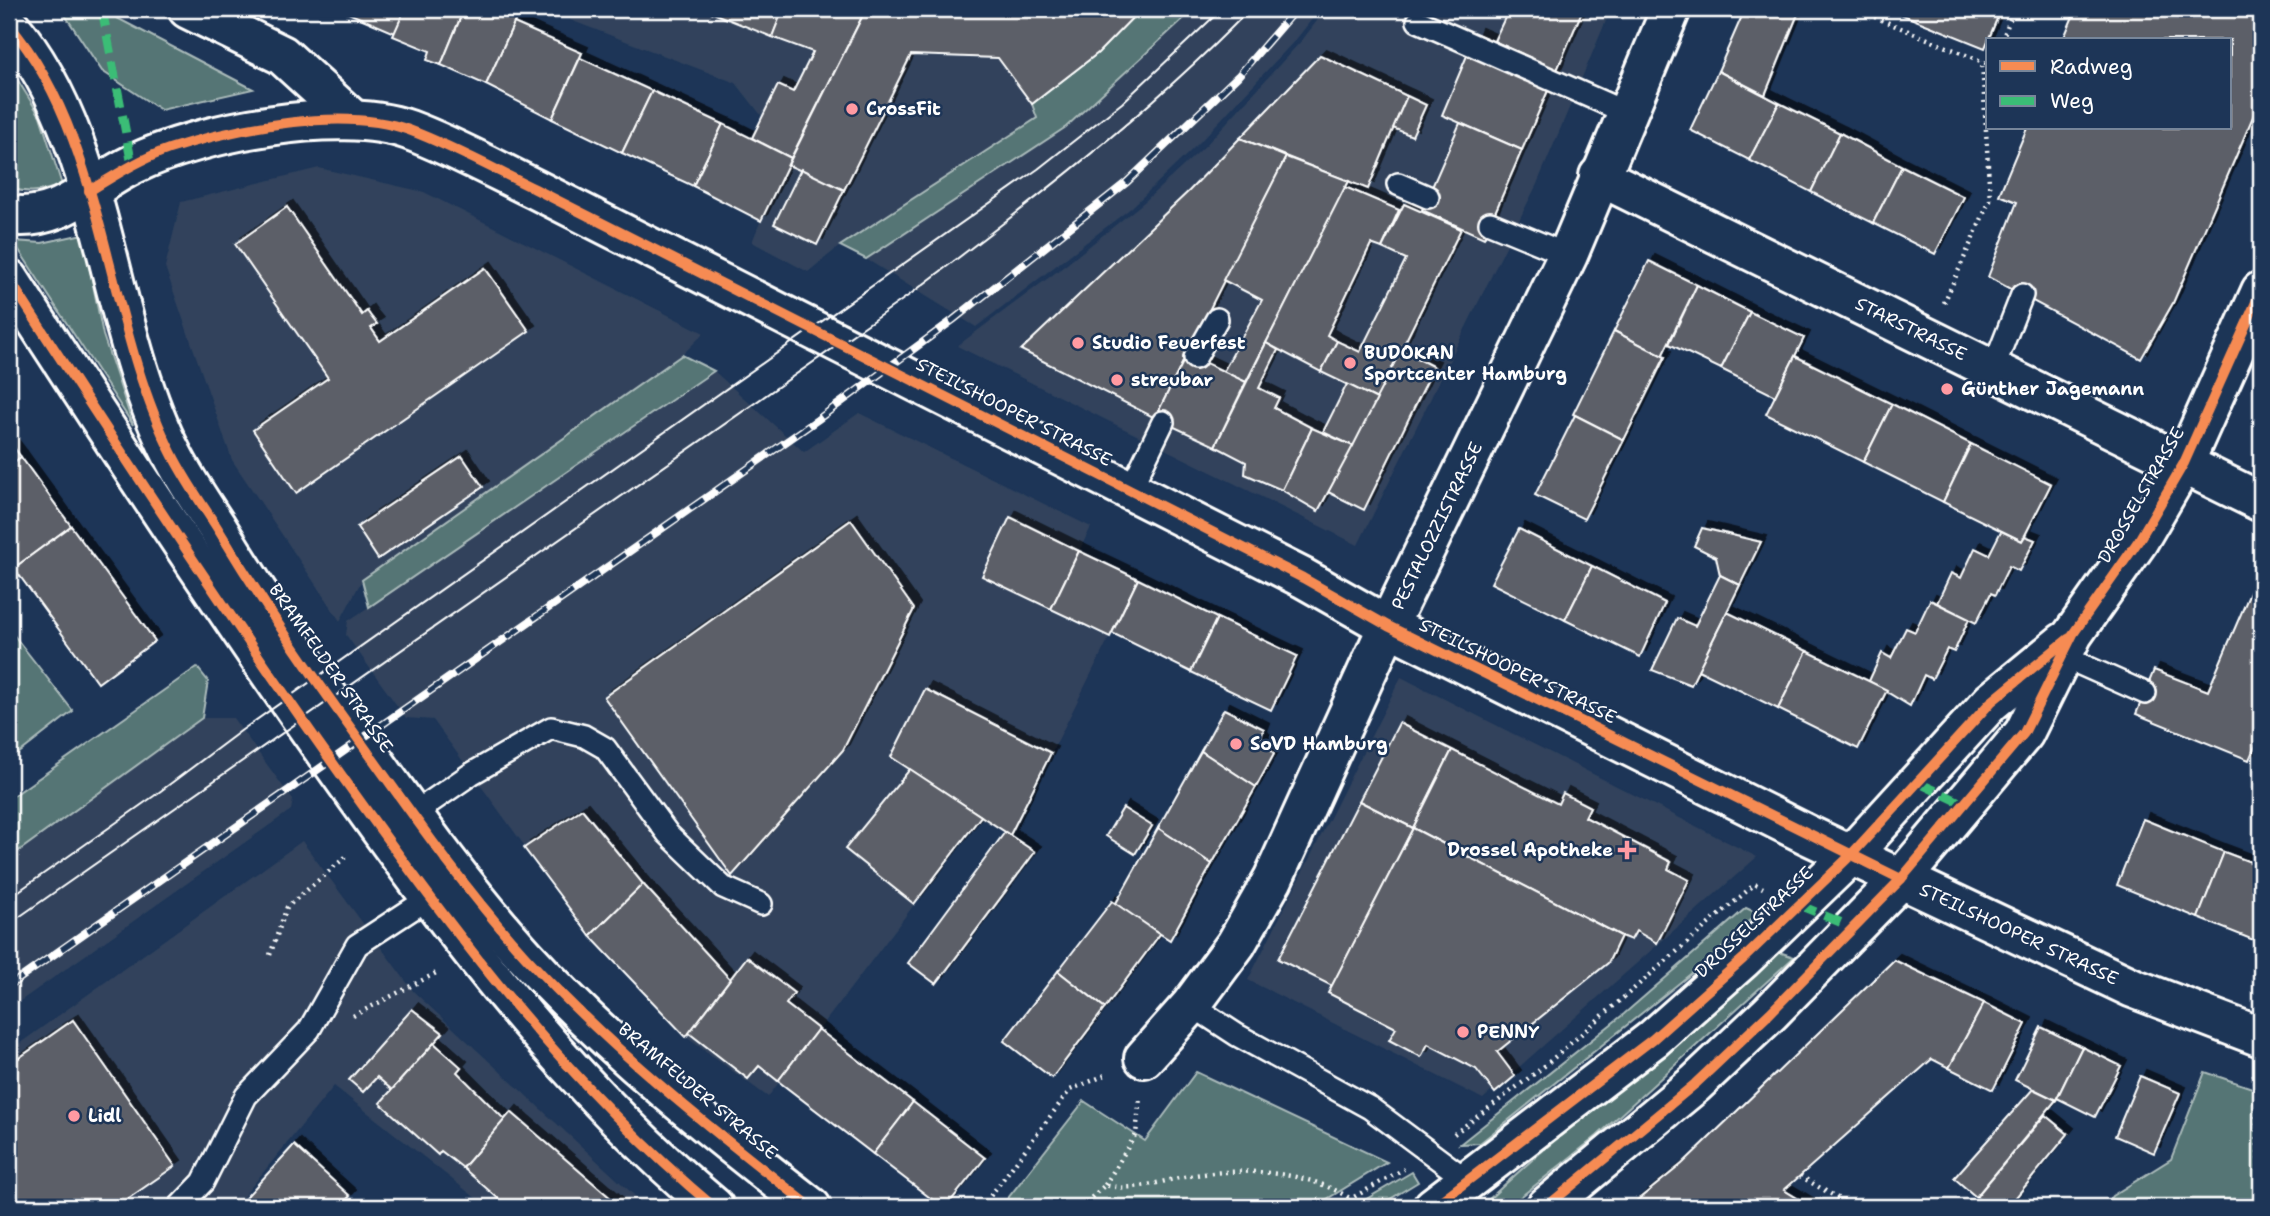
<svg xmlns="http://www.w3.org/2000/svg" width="2270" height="1216" font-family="'Shantell Sans',sans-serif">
<defs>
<filter id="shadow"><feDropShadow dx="6" dy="-6" stdDeviation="0" flood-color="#0009"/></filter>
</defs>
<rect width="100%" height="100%" fill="#1d3557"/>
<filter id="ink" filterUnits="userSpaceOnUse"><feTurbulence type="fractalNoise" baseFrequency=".0143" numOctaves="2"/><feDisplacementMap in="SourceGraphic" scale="14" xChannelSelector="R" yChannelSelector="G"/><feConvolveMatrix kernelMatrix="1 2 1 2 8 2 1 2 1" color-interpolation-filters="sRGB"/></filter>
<g filter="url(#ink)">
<g fill="#30425c">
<path d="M574,9h567l-104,109 -197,128 -32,26 -56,-30 37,-91 -53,-68 -166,-63z"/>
<path d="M1194,9h126l-22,28 -99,106 -68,65 -155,119 -110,-68 200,-132z"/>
<path d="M1326,9h285l-74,175 -179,361 -401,-199 110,-82 77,-62 62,-57 97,-106z"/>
<path d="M319,168l105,24 280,141 -22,22 -320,225 -22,41 -108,-161 -67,-193 16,-65z"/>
<path d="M714,371l90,81 55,-39 232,114 -41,83 59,28 -99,198 -30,-18 -212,279 -82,-60 -96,-101 -157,-216 -27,-2 -60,-83 2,-14z"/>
<path d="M1401,677l356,180 -274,242 -235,-119z"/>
<path d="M202,718h31l60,82 -2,10 -282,199v-151z"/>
<path d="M302,841l112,151 233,215h-160l-153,-121 -99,121h-226v-156z"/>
</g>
<g fill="#547574" stroke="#aababa" stroke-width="2">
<path d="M61,9h39l153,80 -92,21 -59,-39z"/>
<path d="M1141,9h53l-128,118 -200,132 -26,-13 197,-128 -5,-14 66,-51z"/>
<path d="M9,66l31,50 22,69c-18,6 -36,10 -53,2z"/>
<path d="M83,234l20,101 30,90 -120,-184 29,2z"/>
<path d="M682,355l32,16 -345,236 -7,-27z"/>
<path d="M9,629l64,82 -64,50z"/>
<path d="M197,667l11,14 -6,37 -193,140v-59z"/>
<path d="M1746,908l11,5 -39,39 -238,191 -20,1 164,-130z"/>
<path d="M1779,952l15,5 -197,179 -89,71h-27c93,-91 204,-164 298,-255z"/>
<path d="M1196,1072l191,90 -73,45h-313l83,-106 61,40z"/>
<path d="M2205,1072l56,19v116h-157l8,-11 59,-37z"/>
<path d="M1412,1172l6,10 -41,25h-24z"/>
</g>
<g fill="#5c5f67" stroke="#fff" stroke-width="2" filter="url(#shadow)">
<path d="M339,9h66l-10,24z"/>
<path d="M405,9h59l-23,56 -14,-5 3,-9 -37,-15z"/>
<path d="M464,9l55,3 -33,73 -45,-20z"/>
<path d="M703,9h80l-11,28z"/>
<path d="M783,9h83l-75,149 -39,-20 26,-53 15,7 20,-40 -41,-15z"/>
<path d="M866,9h275l-43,44 -66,51 -34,-46 -87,-3 -67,135 -56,-25z"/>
<path d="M1509,9h74l-26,61 -63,-29z"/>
<path d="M1745,9h55l-35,86 -47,-24z"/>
<path d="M1888,9h113l-16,39z"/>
<path d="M2076,9h185v89l-88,205 -32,56 -153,-82 29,-75 -18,-7 28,-67h203v-88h-167z"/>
<path d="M514,23l68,30 -30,66 -66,-34z"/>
<path d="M1476,34l81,36 -35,80 -80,-35z"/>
<path d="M1320,55l87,41 -39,93 -128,-51z"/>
<path d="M580,58l72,33 -30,62 -70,-34z"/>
<path d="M1718,71l61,32 -30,57 -59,-30z"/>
<path d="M652,91l71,33 -30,62 -71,-33z"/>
<path d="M1407,96l19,9 -14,31 -19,-8z"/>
<path d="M1779,103l61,30 -29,59 -62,-32z"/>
<path d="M1460,123l62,27 -38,88 -62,-28z"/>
<path d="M723,124l68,34 -30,63 -68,-35z"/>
<path d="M1840,133l62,33 -29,57 -62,-31z"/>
<path d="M1240,138l46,19 -131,261 -134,-68 168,-159z"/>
<path d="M1286,157l63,24 -103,201 -23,-10 39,-72 -39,-20z"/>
<path d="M1902,166l62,31 -29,57 -62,-31z"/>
<path d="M801,169l43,21 -27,55 -43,-21z"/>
<path d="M1345,187l54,23 -17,38 -11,-4 -44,91 10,6 -16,31 -55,-29z"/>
<path d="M1404,204l57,25 -84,170 -56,-27 16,-31 23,11 46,-93 -24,-11z"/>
<path d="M287,207l75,108 5,-4 5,7 5,6 -6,4 9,13 105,-73 44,63 -233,162 -43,-63 75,-52 -93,-134z"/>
<path d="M1649,261l48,24 -35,71 -48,-25z"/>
<path d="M1697,285l53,27 -29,57 -52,-25z"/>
<path d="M1750,312l54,26 -29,58 -54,-27z"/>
<path d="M1614,331l51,26 -41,83 -51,-26z"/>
<path d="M1266,343l12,7 -19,38 20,10 -5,10 38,20 -30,62 -37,-16 1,-12 -31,-16z"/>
<path d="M1401,350l33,17 -70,143 -36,-18z"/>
<path d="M1187,354l59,28 -31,64 -60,-28z"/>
<path d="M1795,356l97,48 -29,58 -97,-48z"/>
<path d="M1347,384l30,15 -24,47 -30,-14z"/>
<path d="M1892,404l79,40 -28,58 -80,-40z"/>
<path d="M1575,415l49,25 -40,79 -49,-24z"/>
<path d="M1312,428l41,18 -35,65 -36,-21z"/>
<path d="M9,441l12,16 -12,9z"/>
<path d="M1971,444l80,40 -29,57 -79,-39z"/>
<path d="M462,456l21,31 -105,72 -21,-32z"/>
<path d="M21,457l50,69 -57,42 -5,-6v-96z"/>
<path d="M1010,517l69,34 -28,58 -69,-33z"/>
<path d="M851,520l63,89 -71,141 -111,126 -128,-179z"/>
<path d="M71,526l84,115 -57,42 -84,-115z"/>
<path d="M1702,528l59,14 -21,43 -20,-10 -4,-18 -22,-11z"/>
<path d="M1519,529l73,37 -27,54 -74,-37z"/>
<path d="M2001,531l21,10 3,-5 10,4 -16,31 -10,-5 -14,29 -4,-2 -15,30 -39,-20 14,-30 10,5 14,-30 14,7z"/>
<path d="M1079,551l59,28 -28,58 -59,-28z"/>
<path d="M1592,566l73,37 -25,54 -75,-37z"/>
<path d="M2261,567v166l-12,27 -113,-46 18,-44 54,21z"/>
<path d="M1720,575l20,10 -49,100 -39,-15 25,-52 18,8z"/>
<path d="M1138,579l79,39 -26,54 -79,-39z"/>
<path d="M1930,600l39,19 -15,33 -7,-3 -15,30 -8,-4 -14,31 -41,-25 13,-28 9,5 15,-30 9,4z"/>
<path d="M1727,612l80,39 -29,58 -80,-39z"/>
<path d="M1217,618l80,38 -26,54 -80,-38z"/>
<path d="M1807,651l80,39 -29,59 -80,-40z"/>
<path d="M925,689l126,64 -41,82 -119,-78z"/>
<path d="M1224,709l40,20 -3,8 13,17 -18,33 -55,-36z"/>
<path d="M1399,723l53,27 -39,78 -54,-27z"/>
<path d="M1452,750l106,54 5,-11 27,14 -5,10 86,45 -3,7 21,11 -32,63 -21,-12 -5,9 -10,-4 -208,-108z"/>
<path d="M1201,751l55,36 -44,77 -54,-36z"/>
<path d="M910,769l71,47 -67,88 -69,-55z"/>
<path d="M1359,801l54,27 -81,158 -54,-27z"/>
<path d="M1123,808l29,18 -17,28 -29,-18z"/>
<path d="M582,809l61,75 -53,52 -66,-88z"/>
<path d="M2143,819l81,33 -26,66 -81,-33z"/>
<path d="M1158,828l54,36 -42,76 -55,-35z"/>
<path d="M1413,828l208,108 -13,27 -111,89 18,24 -20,17 -19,-24 -48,-25 -7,13 -32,-17 7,-12 -68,-35z"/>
<path d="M1005,832l30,20 -99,132 -28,-21z"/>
<path d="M2224,852l37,14v77l-63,-25z"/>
<path d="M643,884l87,95 -44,58 -96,-101z"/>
<path d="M1112,901l48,33 -55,74 -47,-37z"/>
<path d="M747,957l47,36 -8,11 32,25 -40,52 -19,-15 -11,13 -59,-46z"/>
<path d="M1894,960l90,43 -35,65 -17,-9 -148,131 28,17h-183l53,-43z"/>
<path d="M1058,971l47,37 -53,70 -48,-37z"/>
<path d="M1984,1003l42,21 -33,66 -44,-22z"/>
<path d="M412,1009l31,24 -51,57 -15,-13 -14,15 -14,-12z"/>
<path d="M73,1020l102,146 -59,41h-107v-142z"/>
<path d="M2041,1027l41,20 -26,53 -41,-20z"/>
<path d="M818,1029l95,73 -40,52 -95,-73z"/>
<path d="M434,1043l27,24 -4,5 48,48 -42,48 -22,-17 -3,4 -58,-52z"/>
<path d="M2082,1047l39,19 -26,51 -38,-19z"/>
<path d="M2140,1076l40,17 -26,60 -39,-17z"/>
<path d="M2033,1089l23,11 -80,97 -22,-19z"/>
<path d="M913,1102l72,56 -39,49h-4l-69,-53z"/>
<path d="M511,1112l110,95h-113l-45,-39z"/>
<path d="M2045,1115l23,19 -60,73h-18l-14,-10z"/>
<path d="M294,1145l56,51 -10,11h-103z"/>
</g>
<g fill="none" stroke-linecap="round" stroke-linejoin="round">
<g stroke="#fff" stroke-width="26">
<g id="lane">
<path d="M1418,21l209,92"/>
<path d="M1398,184l30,13"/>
<path d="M1490,223l78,32"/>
<path d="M1195,358l22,-39"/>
<path d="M1993,369l29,-74"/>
<path d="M1130,490l33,-68"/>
<path d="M2062,656l83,37"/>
<path d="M413,814l58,-40 80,-46 33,8 21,12 63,86 55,53 38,17"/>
<path d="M1191,1005l46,30 133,73 98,73"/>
<path d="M179,1207l24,-25 43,-86 63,-66 48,-85 72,-47"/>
</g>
</g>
<g stroke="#fff" stroke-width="44">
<g id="street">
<path d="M188,9l94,46 69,63"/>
<path d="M1599,176l662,326"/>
<path d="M1144,1058l47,-53 45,-61 37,-65 115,-253 180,-371 103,-246"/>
</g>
</g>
<g stroke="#fff" stroke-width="44">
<g id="secondary">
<path d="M9,215c51,8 82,-31 125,-51 66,-32 205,-59 275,-34 43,16 85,39 126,59l768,389 85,48 420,209 325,153 128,49"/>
<path d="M1433,1207l220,-168 90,-80 108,-104 140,-153 73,-60"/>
<path d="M1546,1207l149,-123 75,-71 131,-134 123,-146 49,-99 66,-94 45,-77 77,-172"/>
</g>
</g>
<g stroke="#fff" stroke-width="44">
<g id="primary">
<path d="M9,25c97,113 96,299 163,429 13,26 30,50 46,75 38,63 78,123 121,183 60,83 118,169 186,244 86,94 187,174 286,251"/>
<path d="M9,279c105,163 211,325 323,483 113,160 231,319 382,445"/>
</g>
</g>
<g stroke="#fff" stroke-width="4.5" stroke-dasharray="2 5" stroke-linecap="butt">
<path d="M1855,9l133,55"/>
<path d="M2002,40l12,-31"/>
<path d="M1944,303l46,-103 -8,-139"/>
<path d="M270,955l17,-48 62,-53"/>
<path d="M353,1016l85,-44"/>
<path d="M2254,1074l5,94"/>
<path d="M1454,1134l88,-66 213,-184 8,4"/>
<path d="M2260,1165l1,41"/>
<path d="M1800,1176l53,31"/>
<path d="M1105,1185l31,-51 4,-37"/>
<path d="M982,1207l88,-117 38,-16"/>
<path d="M1081,1207l24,-22c27,7 52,-3 79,-8 53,-10 121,-8 167,22"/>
<path d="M1336,1207l68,-38"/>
</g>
<use href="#lane" stroke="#1d3557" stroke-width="21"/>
<use href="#street" stroke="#1d3557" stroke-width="38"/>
<use href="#secondary" stroke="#1d3557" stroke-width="38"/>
<use href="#primary" stroke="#1d3557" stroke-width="38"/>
<g stroke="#fff" stroke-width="2">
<path d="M9,898l145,-102 88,-66 796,-561 84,-66 100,-94"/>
<path d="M9,924l899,-628c119,-90 238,-180 342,-287"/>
</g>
<g stroke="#fff" stroke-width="8">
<path id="rail" d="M9,986l808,-566 136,-100 174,-138 111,-106 58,-67"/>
</g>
<use href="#rail" stroke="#1d3557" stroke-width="5" stroke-dasharray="16" stroke-linecap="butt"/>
<g stroke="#3abd76" stroke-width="9" stroke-dasharray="18 9" stroke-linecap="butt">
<path d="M102,9l30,156"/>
<path d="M1919,783l47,22"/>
<path d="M1799,905l55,23"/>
</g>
<g stroke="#1d3557" stroke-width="15">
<g id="cycleway">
<path d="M9,25c97,113 96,299 163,429 13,26 30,50 46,75 38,63 78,123 121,183 60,83 118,169 186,244 86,94 187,174 286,251"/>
<path d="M89,191c25,-15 51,-32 80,-42 65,-21 175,-43 240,-19 43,16 85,39 126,59l768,389 85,48 513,253"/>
<path d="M9,279c105,163 211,325 323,483 113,160 231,319 382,445"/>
<path d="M1433,1207l220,-168 90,-80 108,-104 140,-153 77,-63"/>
<path d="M1546,1207l149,-123 75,-71 131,-134 123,-146 49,-99 66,-94 45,-77 77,-172"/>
</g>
</g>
<use href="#cycleway" stroke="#f68b52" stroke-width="10"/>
</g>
</g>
<g fill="#ff9aa2" stroke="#1d3557" stroke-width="2.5">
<circle cx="852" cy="109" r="7"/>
<circle cx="1078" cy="343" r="7"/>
<circle cx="1350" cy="363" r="7"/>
<circle cx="1117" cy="380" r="7"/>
<circle cx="1947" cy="389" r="7"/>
<circle cx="1236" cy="744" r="7"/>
<path d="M1623.5 839.5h7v7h7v7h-7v7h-7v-7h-7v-7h7z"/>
<circle cx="1463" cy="1032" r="7"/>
<circle cx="74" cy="1116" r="7"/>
</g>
<g text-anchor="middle" stroke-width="5" stroke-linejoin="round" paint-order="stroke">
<g font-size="18" font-weight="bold" fill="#fff" stroke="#1d3557" text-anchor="start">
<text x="866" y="115">CrossFit</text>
<text x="1092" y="349">Studio Feuerfest</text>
<text x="1364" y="359">BUDOKAN<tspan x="1364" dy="21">Sportcenter Hamburg</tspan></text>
<text x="1131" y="386">streubar</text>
<text x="1961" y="395">Günther Jagemann</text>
<text x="1250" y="750">SoVD Hamburg</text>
<text x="1613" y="856" text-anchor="end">Drossel Apotheke</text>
<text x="1477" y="1038">PENNY</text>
<text x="88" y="1122">Lidl</text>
</g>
<g font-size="18" fill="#fff" stroke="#1d3557">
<text transform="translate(1911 329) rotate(26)" y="6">STARSTRASSE</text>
<text transform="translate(1014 412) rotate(27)" y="6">STEILSHOOPER STRASSE</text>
<text transform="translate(2141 495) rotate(-60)" y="6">DROSSELSTRASSE</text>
<text transform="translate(1437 526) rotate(-64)" y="6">PESTALOZZISTRASSE</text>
<text transform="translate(331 668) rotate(55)" y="6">BRAMFELDER STRASSE</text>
<text transform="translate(1518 671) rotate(26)" y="6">STEILSHOOPER STRASSE</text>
<text transform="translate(1754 922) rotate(-43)" y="6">DROSSELSTRASSE</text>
<text transform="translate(2019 934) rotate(25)" y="6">STEILSHOOPER STRASSE</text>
<text transform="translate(698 1091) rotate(40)" y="6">BRAMFELDER STRASSE</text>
</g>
</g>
<rect width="2270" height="1216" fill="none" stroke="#1d3557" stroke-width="35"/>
<rect x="18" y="18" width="2235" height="1181" fill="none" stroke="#fff" stroke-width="2.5" filter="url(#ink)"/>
<rect x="1986" y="38" width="245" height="91" fill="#1d3557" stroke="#77869a" stroke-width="2"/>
<rect x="2000" y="61" width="35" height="10" fill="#f68b52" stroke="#77869a" stroke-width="2"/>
<text x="2050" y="74" font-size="21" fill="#ffffff">Radweg</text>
<rect x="2000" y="96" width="35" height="10" fill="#3abd76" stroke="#77869a" stroke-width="2"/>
<text x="2050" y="108" font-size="21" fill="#ffffff">Weg</text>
</svg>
